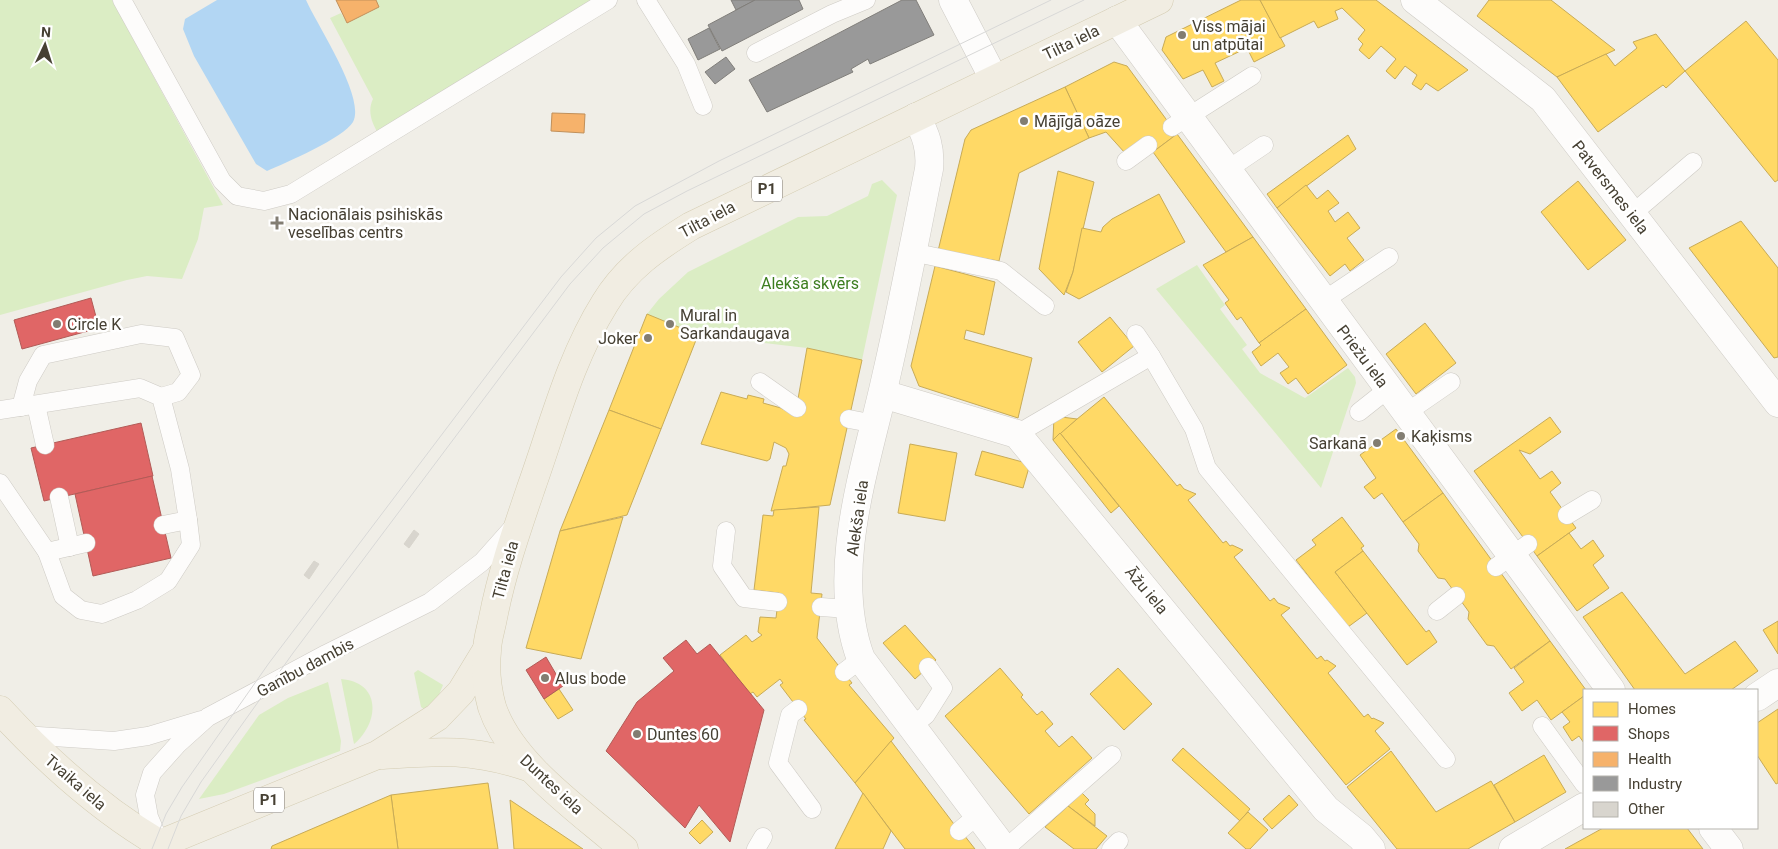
<svg xmlns="http://www.w3.org/2000/svg" width="1778" height="849" font-family="Roboto,sans-serif">
<rect width="100%" height="100%" fill="#f0eee7"/>
<g fill="#dbedc4">
<path d="M0,0h112l111,205 -19,3 -6,31 -16,40 -35,-3 -20,4 -127,35z"/>
<path d="M376,0h218l-139,83v4l-77,46c-6,-10 -11,-22 -5,-34l-43,-81 11,-5 6,10 32,-16z"/>
<path d="M882,180l15,15 -35,165 -55,-12 -109,-13 -51,-21 12,-15 29,-27 110,-55 29,-1 41,-20 4,-12z"/>
<path d="M1197,265l28,40 -5,4 27,36 -5,4 18,24 45,25 43,-30 7,9 1,6 -35,105 -165,-199z"/>
<path d="M418,670l25,15 -5,12 -14,12 -3,-2 -7,-34z"/>
<path d="M341,679c40,3 39,43 13,65z"/>
<path d="M328,682l13,59 -1,10 -116,43 -25,5 60,-84 29,-17z"/>
</g>
<path fill="#b2d6f3" d="M217,0h89c11,25 60,98 47,122 -9,16 -68,41 -86,49l-11,-7 -62,-108 -11,-27 2,-10z"/>
<g fill="#ffd966" stroke="#c8ab57">
<path d="M1241,0h19l25,46 -31,16 -7,-14 -32,15 9,18 -12,6 -9,-17 -20,9 -21,-29 4,-13z"/>
<path d="M1260,0h116l92,70 -30,21 -12,-8 -5,7 -9,-6 5,-9 -12,-9 -10,13 -9,-8 10,-12 -15,-13 -12,13 -10,-9 4,-6 -5,-5 7,-9 -23,-22 -7,3 3,8 -20,9 -4,-7 -34,17z"/>
<path d="M1489,0h62l64,50 -58,27 -80,-61z"/>
<path d="M1746,21l32,39v120l-3,2 -90,-111z"/>
<path d="M1656,34l29,37 -19,17 -3,-3 -65,47 -41,-55 49,-23 9,12 22,-18 -4,-6z"/>
<path d="M1114,62l13,4 50,68 -24,18 -28,1 -19,-21 -17,6 -24,-51z"/>
<path d="M1065,87l24,51 -70,35 -20,88 -61,-10 27,-112 6,-9z"/>
<path d="M1177,134l76,103 -27,15 -73,-100z"/>
<path d="M1348,135l8,14 -79,59 -10,-14z"/>
<path d="M1058,171l36,11 -21,90 -9,23 -25,-26z"/>
<path d="M1578,181l48,59 -38,30 -47,-58z"/>
<path d="M1306,185l11,14 11,-9 11,13 -11,8 7,11 13,-10 12,16 -13,10 17,22 -14,11 -5,-7 -15,12 -53,-68z"/>
<path d="M1159,194l26,48 -106,57 -13,-7 7,-20 9,-44 19,4 2,-5 9,-8z"/>
<path d="M1741,221l37,47v89l-4,1 -85,-110z"/>
<path d="M1253,237l53,72 -47,34 -18,-26 -4,3 -5,-7 -7,-10 4,-3 -26,-35z"/>
<path d="M935,266l60,16 -11,53 -18,-5 -2,9 68,19 -14,60 -99,-32 -8,-20z"/>
<path d="M1306,309l41,56 -39,29 -12,-16 -8,6 -8,-11 9,-6 -11,-14 -17,13 -9,-14 9,-7 -2,-2z"/>
<path d="M647,314l51,21 -37,94 -52,-19z"/>
<path d="M1110,317l24,29 -32,26 -24,-30z"/>
<path d="M1425,323l31,40 -40,31 -30,-40z"/>
<path d="M807,348l55,12 -32,145 -59,6 12,-45h3l3,-12 -3,-6 -12,-6 -4,17 -3,2 -66,-17 20,-52 26,7 1,-4 16,4 -1,4 18,5 14,8z"/>
<path d="M1104,397l73,89 3,-2 4,5 12,5 -8,6 35,43 3,-2 4,5 2,-1 11,5 -9,7 36,44 4,-3 4,5 12,5 -9,7 36,44 4,-3 4,5 2,-1 9,6 -8,7 36,44 4,-3 4,5 1,-1 11,5 -9,8 15,18 -44,36 -286,-352z"/>
<path d="M609,410l52,19 -34,86 -67,16z"/>
<path d="M1054,416l23,3 -24,21z"/>
<path d="M1550,417l11,15 -31,22 -11,-4 21,29 12,-8 9,12 -11,9 26,36 -39,28 -63,-85z"/>
<path d="M1396,429l47,64 -40,29 -21,-29 -8,6 -10,-12 12,-9 -16,-23z"/>
<path d="M1060,433l59,73 -8,7 -58,-73z"/>
<path d="M910,444l47,9 -12,68 -47,-8z"/>
<path d="M982,451l48,13 -7,24 -48,-13z"/>
<path d="M1443,493l107,148 -39,28 -17,-23 -7,-1 -19,-26 1,-7 -24,-33 -7,-1 -20,-27 1,-7 -16,-22z"/>
<path d="M819,507l-8,86 11,1 -5,44 35,45 -3,2 45,53 -39,45 -51,-63 2,-1 -26,-34 3,-2 -3,-4 -23,18 -4,-5 -3,2 -30,-39 26,-20 6,7 10,-7 -4,-3 2,-15 16,1 3,-25 -25,-3 9,-75 10,1 1,-6z"/>
<path d="M623,517l-42,142 -55,-11 34,-117z"/>
<path d="M1342,517l22,29 -3,2 2,3 -28,21 32,41 -19,14 -52,-67 20,-15 -4,-5z"/>
<path d="M1569,533l12,16 12,-9 11,16 -11,9 16,23 -32,23 -40,-55z"/>
<path d="M1363,551l63,81 3,-2 8,12 -30,23 -72,-93z"/>
<path d="M1622,592l63,82 50,-33 23,30 -27,19h-96l-52,-73z"/>
<path d="M1778,621v33l-15,-24z"/>
<path d="M905,625l31,35 -21,19 -32,-36z"/>
<path d="M1550,641l36,49h-2v6l-33,24 -14,-20 -15,11 -13,-18 15,-11 -10,-14z"/>
<path d="M1000,668l23,27 -2,2 16,18 5,-4 11,13 -8,7 14,16 13,-11 20,22 -63,56 -84,-98z"/>
<path d="M1118,668l34,36 -28,26 -34,-36z"/>
<path d="M559,689l14,21 -15,9 -14,-20z"/>
<path d="M1584,696v47l-5,-7 -7,5 -9,-14 7,-5 -8,-10z"/>
<path d="M1778,709v74l-2,1 -19,-29v-32z"/>
<path d="M891,741l72,95 1,-1 11,14h-70l-50,-66z"/>
<path d="M1183,748l67,61 -10,12 -68,-61z"/>
<path d="M1391,751l45,61 55,-31 24,41 -47,27h-71l-50,-62z"/>
<path d="M1544,755l22,37 -51,30 -21,-37z"/>
<path d="M488,783l10,66h-100l-7,-54z"/>
<path d="M863,793l28,38 -8,18h-48z"/>
<path d="M1082,793l7,7 -4,4 10,10v12l-27,-20z"/>
<path d="M391,795l7,54h-127l1,-3z"/>
<path d="M1289,795l9,10 -26,24 -9,-10z"/>
<path d="M510,800l73,49h-69z"/>
<path d="M1068,806l39,30 -11,13h-22l-29,-22z"/>
<path d="M1248,812l20,18 -18,19h-4l-18,-16z"/>
<path d="M702,820l11,12 -13,12 -11,-11z"/>
<path d="M1603,828h84l16,21h-138z"/>
</g>
<g fill="#e06666" stroke="#b25b57">
<path d="M91,298l8,30 -77,21 -8,-29z"/>
<path d="M141,423l12,53 -109,25 -13,-53z"/>
<path d="M152,476l19,82 -78,18 -18,-82z"/>
<path d="M686,640l11,14 13,-10 54,66 -34,132 -31,-37 -14,23 -79,-77 31,-49 37,-31 -11,-13z"/>
<path d="M546,657l17,29 -19,13 -18,-29z"/>
</g>
<g fill="#f6b26b" stroke="#c1905a">
<path d="M336,0h40l3,7 -32,16z"/>
<path d="M552,113l33,1 -1,19 -33,-2z"/>
</g>
<g fill="#999" stroke="#807e7a">
<path d="M731,0h24l-19,10z"/>
<path d="M755,0h44l4,9 -81,42 -14,-26z"/>
<path d="M902,0h14l18,35 -64,29 -2,-5 -17,10 2,3 -86,40 -18,-32z"/>
<path d="M709,28l11,21 -22,11 -10,-21z"/>
<path d="M726,57l9,12 -20,15 -10,-12z"/>
</g>
<g fill="#d8d5ce" stroke="#d8d5cd">
<path d="M414,530l5,4 -10,14 -5,-4z"/>
<path d="M314,561l5,3 -10,15 -5,-4z"/>
</g>
<g fill="none" stroke-linecap="round" stroke-linejoin="round">
<g stroke="#cecbc5" stroke-width="19">
<g id="lane">
<path d="M122,0l100,181 15,15 27,5 27,-7 317,-194"/>
<path d="M646,0l40,64 17,42"/>
<path d="M756,53l76,-39 34,-14"/>
<path d="M1172,127l80,-51"/>
<path d="M1126,161l22,-16"/>
<path d="M1227,170l37,-25"/>
<path d="M1632,214l61,-52"/>
<path d="M912,252l89,19 44,35"/>
<path d="M1323,301l66,-44"/>
<path d="M1136,334l15,22"/>
<path d="M760,382l37,26"/>
<path d="M36,405l9,40"/>
<path d="M21,407l7,-26 15,-26 98,-21 34,4 16,37 -13,17 -17,5"/>
<path d="M0,410l140,-22 21,9 19,72 8,51 -25,5"/>
<path d="M1359,412l29,-23"/>
<path d="M1406,413l45,-31"/>
<path d="M849,419l26,5"/>
<path d="M1017,434l134,-78 43,73 13,39 239,291"/>
<path d="M0,483l47,69 39,-9"/>
<path d="M59,497l11,50"/>
<path d="M1567,515l25,-15"/>
<path d="M726,531l-4,35 22,32 34,4"/>
<path d="M47,552l16,44 18,14 21,4 35,-14 31,-19 23,-36 -3,-25"/>
<path d="M1496,567l32,-23"/>
<path d="M821,607l27,2"/>
<path d="M1437,611l19,-15"/>
<path d="M844,672l17,-13"/>
<path d="M798,709l-8,6 -12,48 34,46"/>
<path d="M1542,726l42,58"/>
<path d="M911,727l15,-12 17,-27 -15,-21"/>
<path d="M23,735l91,6 34,-5 53,-16"/>
<path d="M959,831l19,-16"/>
<path d="M160,843l-11,-26 -4,-22 7,-22 26,-29 30,-27 118,-63 104,-52 52,-40 32,-36"/>
<path d="M756,849l7,-12"/>
<path d="M1005,849l107,-94"/>
<path d="M1111,849l8,-8"/>
</g>
</g>
<g stroke="#cecbc5" stroke-width="29">
<g id="street">
<path d="M953,0l41,79"/>
<path d="M1415,0l128,99 235,304"/>
<path d="M1117,20l494,670"/>
<path d="M916,117c10,17 15,32 13,52 -14,70 -27,139 -43,208 -19,87 -58,194 -25,282l143,190"/>
<path d="M883,394l134,40 309,375 35,28 10,12"/>
<path d="M1757,697l21,-14"/>
<path d="M1713,828l16,21"/>
<path d="M1513,849l71,-42"/>
</g>
</g>
<g stroke="#d4ccb2" stroke-width="29">
<g id="primary">
<path d="M0,710c47,51 100,99 160,134"/>
<path d="M381,755c57,-4 91,-7 147,12"/>
<path d="M160,844l217,-89 60,-38 24,-25 25,-41"/>
<path d="M624,849c-45,-39 -113,-85 -132,-142 -5,-18 -7,-36 -5,-56 0,-11 4,-22 6,-33 9,-46 24,-89 39,-133 22,-62 38,-126 73,-182 21,-35 52,-56 86,-77l468,-226"/>
</g>
</g>
<use href="#lane" stroke="#fdfcfb" stroke-width="18"/>
<use href="#street" stroke="#fdfcfb" stroke-width="28"/>
<use href="#primary" stroke="#f1ede2" stroke-width="28"/>
<g stroke="#d8d8d7" stroke-width="1">
<path d="M152,849l14,-35 16,-27 87,-124 292,-386 35,-39 39,-32 84,-45 332,-161"/>
<path d="M168,849l13,-33 20,-34 92,-129 277,-369 33,-36 41,-34 43,-23 397,-191"/>
</g>
</g>
<g fill="#827d72" stroke="#fff" stroke-width="2">
<circle cx="1182" cy="35" r="5"/>
<circle cx="1024" cy="121" r="5"/>
<path d="M274.5 215.5h5v5h5v5h-5v5h-5v-5h-5v-5h5z"/>
<circle cx="57" cy="324" r="5"/>
<circle cx="670" cy="324" r="5"/>
<circle cx="648" cy="338" r="5"/>
<circle cx="1401" cy="436" r="5"/>
<circle cx="1377" cy="443" r="5"/>
<circle cx="545" cy="678" r="5"/>
<circle cx="637" cy="734" r="5"/>
</g>
<g text-anchor="middle" stroke-width="5" stroke-linejoin="round" paint-order="stroke">
<g fill="#fff" stroke="#7e7970" stroke-width="1">
<rect x="752" y="176.5" width="30" height="25" rx="4"/>
<rect x="254" y="787.5" width="30" height="25" rx="4"/>
</g>
<g font-size="15" font-weight="bold" fill="#464033">
<text x="767" y="194">P1</text>
<text x="269" y="805">P1</text>
</g>
<g font-size="16" fill="#464033" stroke="#fff" text-anchor="start">
<text x="1192" y="32">Viss mājai<tspan x="1192" dy="18">un atpūtai</tspan></text>
<text x="1034" y="127">Mājīgā oāze</text>
<text x="288" y="220">Nacionālais psihiskās<tspan x="288" dy="18">veselības centrs</tspan></text>
<text x="680" y="321">Mural in<tspan x="680" dy="18">Sarkandaugava</tspan></text>
<text x="67" y="330">Circle K</text>
<text x="638" y="344" text-anchor="end">Joker</text>
<text x="1411" y="442">Kaķisms</text>
<text x="1367" y="449" text-anchor="end">Sarkanā</text>
<text x="555" y="684">Alus bode</text>
<text x="647" y="740">Duntes 60</text>
</g>
<g font-size="16" fill="#464033" stroke="#fff">
<text transform="translate(1071 42) rotate(-26)" y="6">Tilta iela</text>
<text transform="translate(1611 187) rotate(52)" y="6">Patversmes iela</text>
<text transform="translate(707 219) rotate(-28)" y="6">Tilta iela</text>
<text transform="translate(1363 356) rotate(53)" y="6">Priežu iela</text>
<text transform="translate(857 518) rotate(-82)" y="6">Alekša iela</text>
<text transform="translate(505 570) rotate(-75)" y="6">Tilta iela</text>
<text transform="translate(1147 590) rotate(50)" y="6">Āžu iela</text>
<text transform="translate(305 667) rotate(-28)" y="6">Ganību dambis</text>
<text transform="translate(76 782) rotate(41)" y="6">Tvaika iela</text>
<text transform="translate(552 784) rotate(43)" y="6">Duntes iela</text>
</g>
<g font-size="16" fill="#3d7e20" stroke="#fff">
<text x="810" y="289">Alekša skvērs</text>
</g>
</g>
<rect x="1583" y="689" width="175" height="140" fill="#ffffff" stroke="#b5b3ad"/>
<rect x="1593" y="702" width="25" height="15" fill="#ffd966" stroke="#b5b3ad"/>
<text x="1628" y="714" font-size="15" fill="#464033">Homes</text>
<rect x="1593" y="726" width="25" height="15" fill="#e06666" stroke="#b5b3ad"/>
<text x="1628" y="739" font-size="15" fill="#464033">Shops</text>
<rect x="1593" y="752" width="25" height="15" fill="#f6b26b" stroke="#b5b3ad"/>
<text x="1628" y="764" font-size="15" fill="#464033">Health</text>
<rect x="1593" y="776" width="25" height="15" fill="#999999" stroke="#b5b3ad"/>
<text x="1628" y="789" font-size="15" fill="#464033">Industry</text>
<rect x="1593" y="802" width="25" height="15" fill="#d8d5ce" stroke="#b5b3ad"/>
<text x="1628" y="814" font-size="15" fill="#464033">Other</text>
<g transform="translate(45 45) rotate(4)" stroke="#ffffff" stroke-width="4" paint-order="stroke">
<path d="M0-4L9 19L0 12L-9 19Z" fill="#464033"/>
<text y="-8" font-size="14" font-weight="bold" text-anchor="middle" fill="#464033">N</text>
</g>
</svg>
